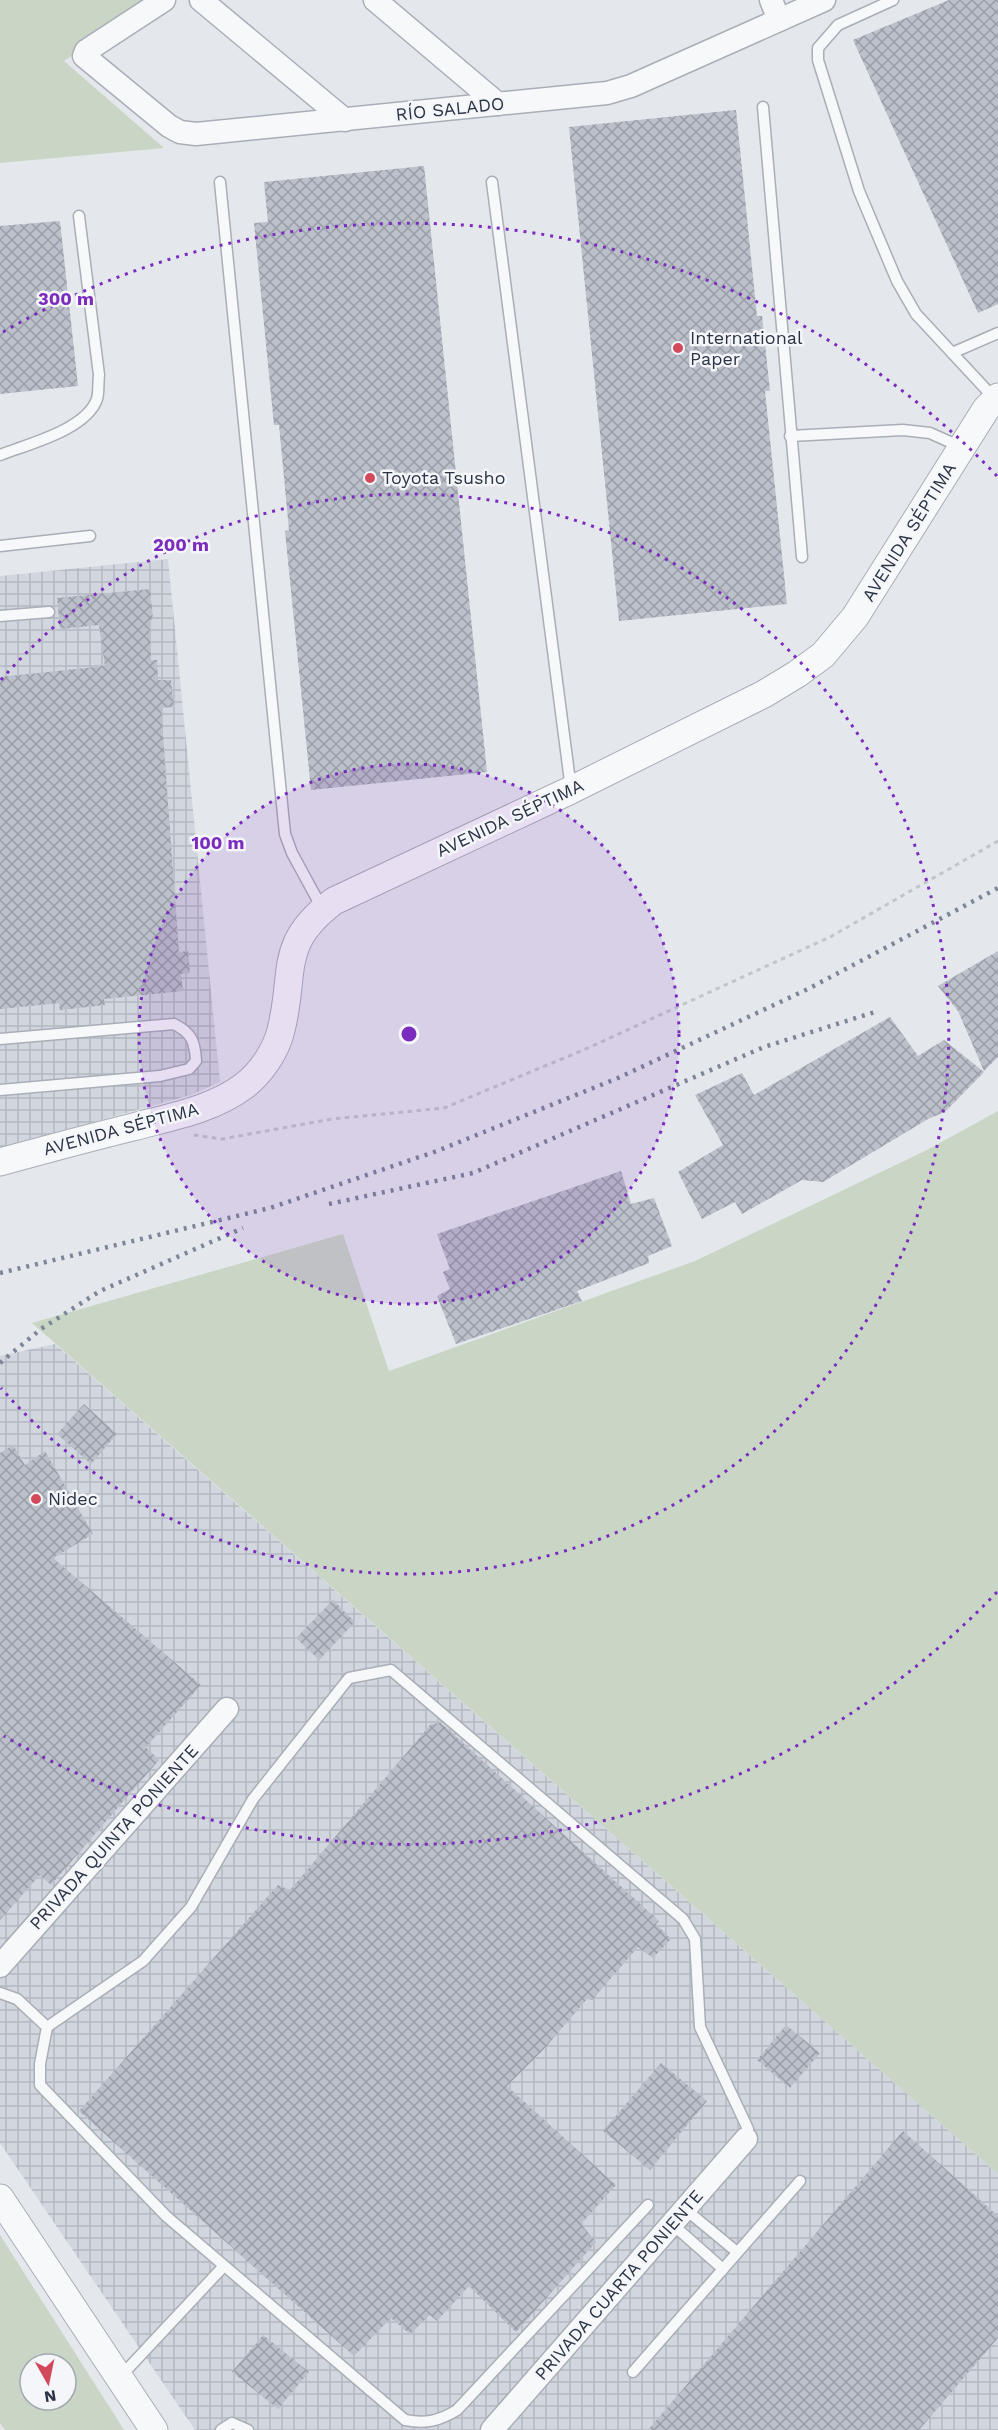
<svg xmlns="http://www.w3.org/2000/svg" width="998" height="2430" font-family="'Work Sans',sans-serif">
<defs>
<pattern id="industrial-grid" width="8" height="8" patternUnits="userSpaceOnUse" patternTransform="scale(1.5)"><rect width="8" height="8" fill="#d2d6de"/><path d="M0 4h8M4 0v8" fill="none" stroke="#b4b8c0"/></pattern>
<pattern id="building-cross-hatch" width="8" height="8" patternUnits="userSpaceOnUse" patternTransform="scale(1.5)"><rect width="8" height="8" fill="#bbc0ca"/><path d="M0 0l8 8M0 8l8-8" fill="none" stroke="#989da6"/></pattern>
</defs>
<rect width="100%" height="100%" fill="#e4e7ec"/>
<g fill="url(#industrial-grid)">
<path d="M168,559l52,523 -29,13 -191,53v-572z"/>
<path d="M55,1344l943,830v256h-803l-195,-287v-787z"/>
</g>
<g fill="#c9d6c5" fill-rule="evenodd">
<path d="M0,0h154l-90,61 100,87 -164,15z"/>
<path d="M998,1111v1063l-966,-851 311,-89 46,137 306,-110 232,-111z"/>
<path d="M0,2235l124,195h-119l-5,-7zM30,2364h36v36h-36z"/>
</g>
<g fill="url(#building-cross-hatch)">
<path d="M949,0h49v304l-20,9 -125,-273z"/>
<path d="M736,110l21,206h5l8,75h-5l22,213 -168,17 -50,-494z"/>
<path d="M424,166l63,606 -176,18 -26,-259 4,-1 -10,-105h-5l-20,-202 14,-1 -4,-40z"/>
<path d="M60,221l18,165 -78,8v-168z"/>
<path d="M150,589l3,30 -4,1 2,40h6l1,20h13l3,27 -13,1 18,244 9,-1 2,22 -9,1 2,17 -79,8 1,6 -45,5 -1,-7 -59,6v-332l105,-11 -6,-41 -39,4 -3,-31z"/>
<path d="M998,951v106l-14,14 -26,-60 -20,-25z"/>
<path d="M890,1017l28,39 26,-16 40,32 -39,40 -17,7 -105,63 -21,-2 -60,34 -7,-12 -33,17 -24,-47 45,-27 -28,-50 47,-22 12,22z"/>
<path d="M621,1171l10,33 23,-6 18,48 -24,10 1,7 -72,28 5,10 -126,43 -19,-48 13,-7 -7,-17 7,-3 -13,-35z"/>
<path d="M84,1404l33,30 -26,30 -34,-30z"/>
<path d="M13,1445l12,20 20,-14 48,83 -40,24 148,127 -55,62 13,13 -108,125 -11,-10 -40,45v-467z"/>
<path d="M333,1600l22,22 -36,38 -23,-22z"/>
<path d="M441,1723l218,198 -3,3 15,15 -18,19 -15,-11 -46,53 -5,-1 -43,50 -37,37 109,99 -35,39 15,18 -80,90 -47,-46 -32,35 -7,-6 -20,19 -19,-16 -37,38 -275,-245 199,-226 12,5 141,-166z"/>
<path d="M786,2025l34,28 -30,35 -33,-28z"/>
<path d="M661,2063l46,38 -57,69 -47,-39z"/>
<path d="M903,2131l95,85v122l-79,92h-271z"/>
<path d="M263,2335l46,37 -31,37 -46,-37z"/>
</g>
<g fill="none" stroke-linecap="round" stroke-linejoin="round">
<g stroke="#a9aeb7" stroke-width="13">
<g id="service">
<path d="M893,0l-55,25 -20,23v12l41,131 38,90 19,33 79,85"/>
<path d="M763,107l39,450"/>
<path d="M220,182l65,652 7,19 31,57"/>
<path d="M492,182l79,607"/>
<path d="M952,353l46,-20"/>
<path d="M790,436l113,-6 27,3 31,14"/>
<path d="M0,455c28,-11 86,-25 97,-56 2,-7 1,-17 2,-24l-20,-159"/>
<path d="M0,546l90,-10"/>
<path d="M0,616l49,-4"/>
<path d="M0,1039l174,-15c18,9 21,18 22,37l-7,8 -29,7 -160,14"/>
<path d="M0,1993l17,6 30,28 -7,37v21l126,131 239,204c21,4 34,1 52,-10l191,-205"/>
<path d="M47,2027l96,-66 48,-54 62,-108 96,-121 42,-8 292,249 12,20 5,88 48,102 -2,10"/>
<path d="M685,2209l52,43"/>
<path d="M672,2224l51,45"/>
<path d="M633,2372l167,-191"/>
<path d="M121,2376l102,-109"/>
<path d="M221,2430l11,-7 16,7"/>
</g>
</g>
<g stroke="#a9aeb7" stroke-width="25">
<g id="minor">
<path d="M164,0l-78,51 -2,5 85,70 11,6 16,2 411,-41 24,-7 193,-86"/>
<path d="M201,0l144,120"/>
<path d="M375,0l123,104"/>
<path d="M771,0l8,20"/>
<path d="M0,1966l227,-257"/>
<path d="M492,2430l254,-291"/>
</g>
</g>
<g stroke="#a9aeb7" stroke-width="29">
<g id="tertiary">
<path d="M0,1162c44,-12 88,-24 133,-35 37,-10 79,-17 111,-41 17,-13 32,-35 37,-56 15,-59 -4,-86 53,-129l237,-111 193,-96 33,-20 26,-19 32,-38 131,-208 12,-12"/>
<path d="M0,2198l154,232"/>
</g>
</g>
<path stroke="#c2c5cb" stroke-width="3" stroke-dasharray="4.5 4.5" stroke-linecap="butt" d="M194,1135l28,4 110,-20 112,-11 144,-60 242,-111 168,-96"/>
<use href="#service" stroke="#f7f8fa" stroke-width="10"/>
<use href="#minor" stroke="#f7f8fa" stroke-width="22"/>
<use href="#tertiary" stroke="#f7f8fa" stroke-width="27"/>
<g stroke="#7d8696" stroke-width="4.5" stroke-dasharray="3 6" stroke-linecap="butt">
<path d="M329,1204l144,-31 291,-126 111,-35"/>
<path d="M0,1273l270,-65 167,-57 181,-73 190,-89 190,-101"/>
<path d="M0,1363l41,-34 59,-38 143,-63"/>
</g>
</g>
<circle cx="409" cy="1034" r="270" fill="#7b2cbf" fill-opacity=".12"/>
<g fill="none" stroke="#7b2cbf" stroke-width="3" stroke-dasharray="3 6">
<circle cx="409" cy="1034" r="270"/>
<path d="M1 680A540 540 0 1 1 1 1388"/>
<path d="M997 1592A811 811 0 0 1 4 1736M3 332A811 811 0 0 1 997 476"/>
</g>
<g fill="#d1495b" stroke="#f4f6f9" stroke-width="2">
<circle cx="678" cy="348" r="6"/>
<circle cx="370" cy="478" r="6"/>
<circle cx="36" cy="1499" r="6"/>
</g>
<g text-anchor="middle" stroke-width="5" stroke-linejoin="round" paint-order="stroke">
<g font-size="18" fill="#2b3445" stroke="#f4f6f9">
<text transform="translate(450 109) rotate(-6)" y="6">RÍO SALADO</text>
<text transform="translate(909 532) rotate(-58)" y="6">AVENIDA SÉPTIMA</text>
<text transform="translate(510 818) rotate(-25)" y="6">AVENIDA SÉPTIMA</text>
<text transform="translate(121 1129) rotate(-15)" y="6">AVENIDA SÉPTIMA</text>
<text transform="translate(114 1837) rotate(-48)" y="6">PRIVADA QUINTA PONIENTE</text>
<text transform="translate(619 2285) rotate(-49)" y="6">PRIVADA CUARTA PONIENTE</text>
</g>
<g font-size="18" fill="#2b3445" stroke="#f4f6f9" text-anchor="start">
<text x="690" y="344">International<tspan x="690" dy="21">Paper</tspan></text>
<text x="382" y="484">Toyota Tsusho</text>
<text x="48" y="1505">Nidec</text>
</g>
</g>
<circle cx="409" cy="1034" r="9" fill="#7b2cbf" stroke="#f4f6f9" stroke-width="3"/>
<g font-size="18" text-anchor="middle" font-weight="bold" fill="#7b2cbf" stroke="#f4f6f9" stroke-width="5" stroke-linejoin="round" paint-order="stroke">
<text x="66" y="305">300 m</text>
<text x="181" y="551">200 m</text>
<text x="218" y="849">100 m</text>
</g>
<g transform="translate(48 2382) rotate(171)"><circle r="28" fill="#f4f6f9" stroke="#a4a8b1" stroke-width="1.5"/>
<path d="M0-4.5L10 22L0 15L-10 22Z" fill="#d1495b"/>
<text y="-9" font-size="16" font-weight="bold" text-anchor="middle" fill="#2b3445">N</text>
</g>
</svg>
